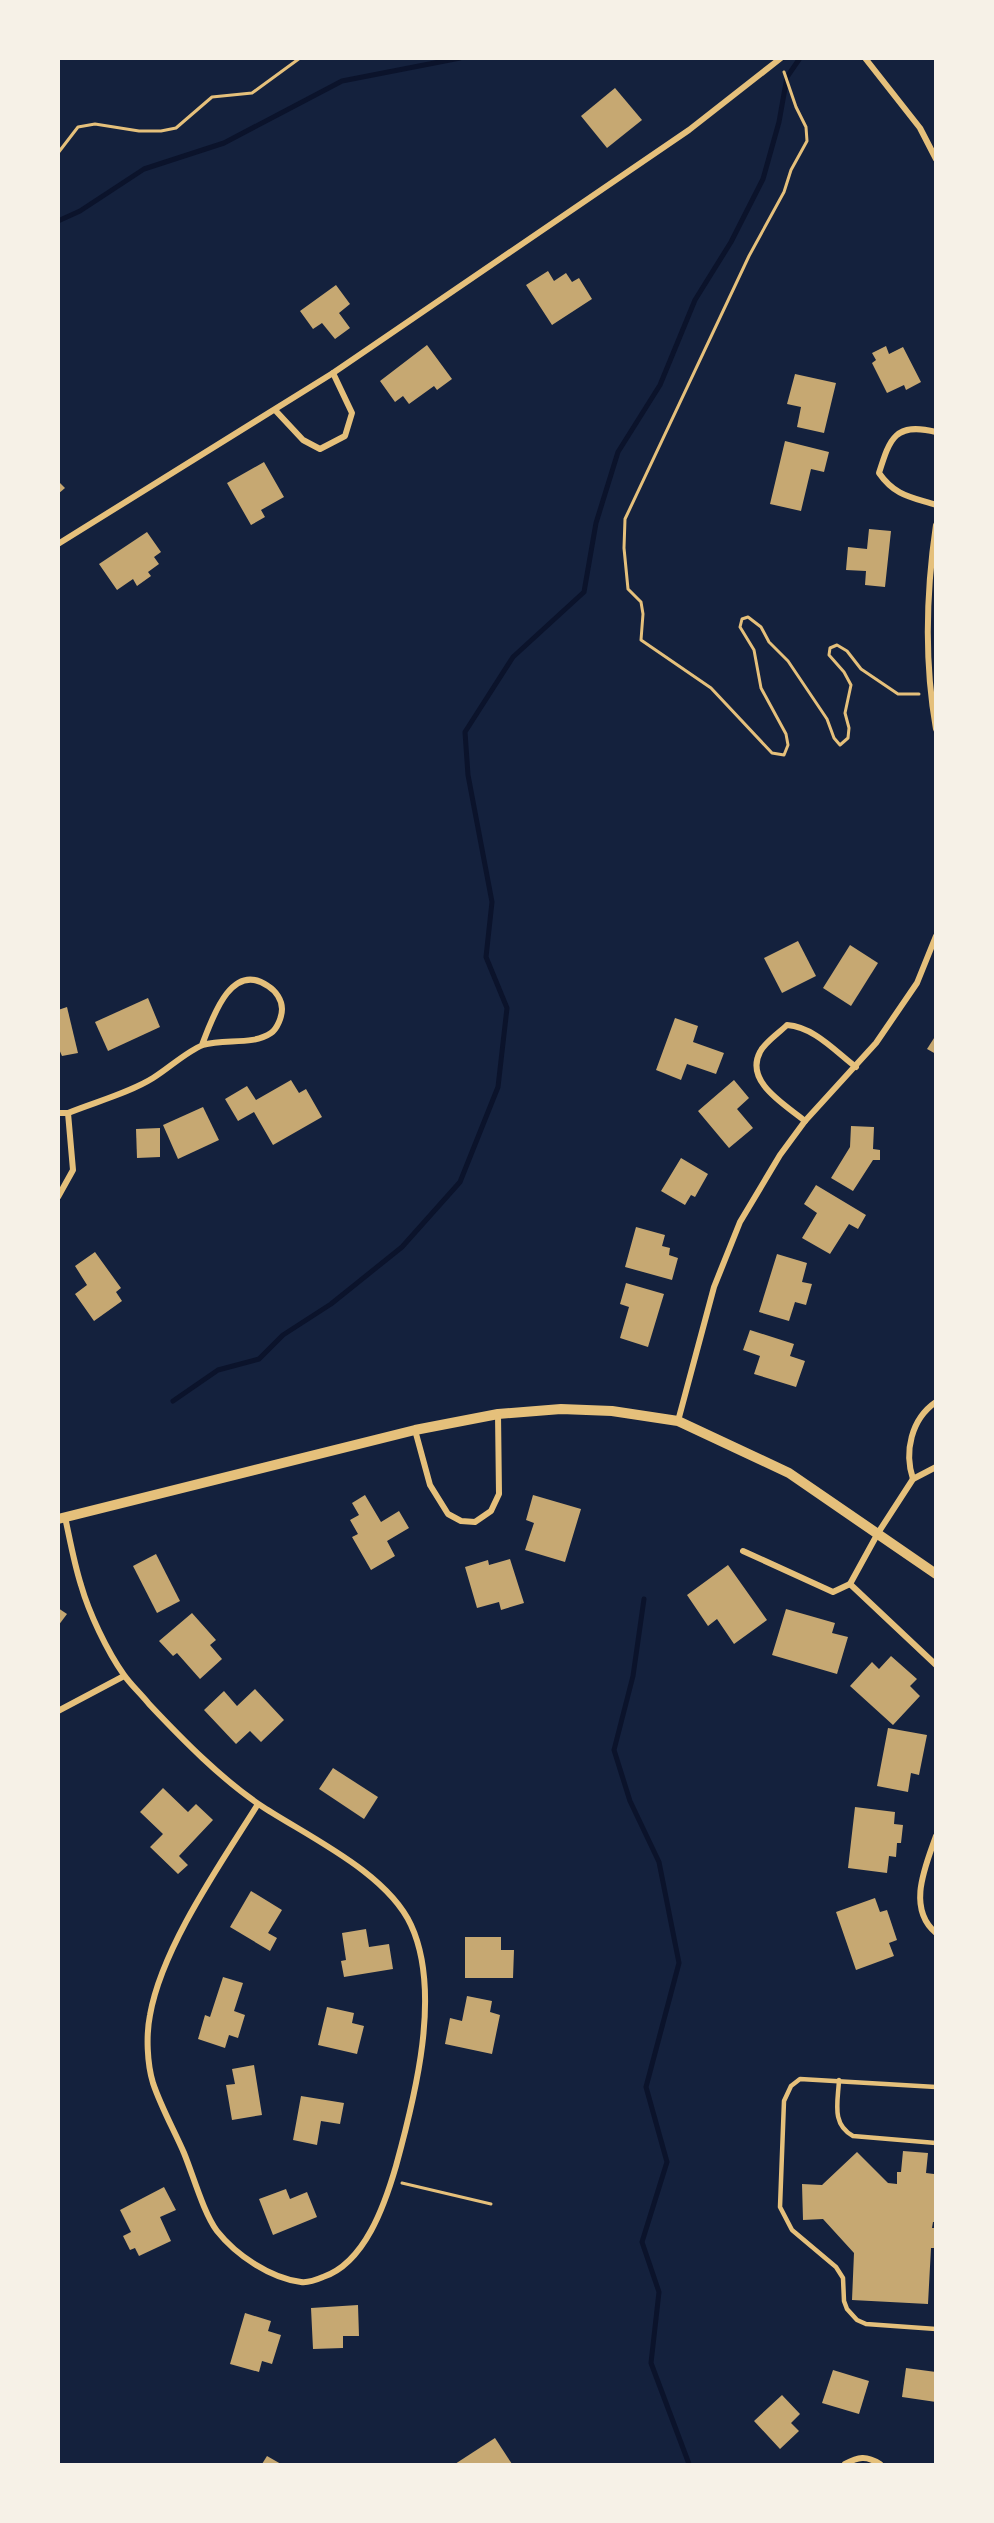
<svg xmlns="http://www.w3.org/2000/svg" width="994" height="2523" font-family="Roboto,sans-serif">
<rect width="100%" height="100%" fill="#14213d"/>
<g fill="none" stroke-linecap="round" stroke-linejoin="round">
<g stroke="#0b132b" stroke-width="5">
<path d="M58,221l22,-10 64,-42 80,-26 118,-62 118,-23"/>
<path d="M173,1401l45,-31 41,-11 24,-24 48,-31 71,-57 58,-65 38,-95 9,-79 -21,-51 6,-55 -24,-127 -3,-43 48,-75 71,-65 12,-69 22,-71 42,-67 35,-85 36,-58 32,-63 16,-57 8,-45 13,-19"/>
<path d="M644,1599l-11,77 -19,74 16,51 29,61 20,101 -33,124 21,75 -25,80 17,50 -8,71 38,101"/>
</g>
</g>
<g fill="#c6a872">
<path d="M615,88l27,32 -35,28 -26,-32z"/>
<path d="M548,271l6,10 12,-8 6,9 7,-4 13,21 -40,26 -26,-40z"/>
<path d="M336,285l14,19 -11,9 11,15 -15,11 -13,-16 -9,6 -13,-18z"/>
<path d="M427,345l25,34 -15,11 -3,-4 -25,18 -6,-8 -8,6 -15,-21z"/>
<path d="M886,346l3,8 14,-7 18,35 -15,8 -2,-5 -17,8 -15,-30 4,-3 -4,-7z"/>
<path d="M795,374l41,9 -12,50 -27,-6 4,-20 -14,-3z"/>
<path d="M785,441l44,11 -5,20 -13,-3 -10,42 -31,-7z"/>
<path d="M264,462l20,35 -23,13 4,7 -14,8 -24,-42z"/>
<path d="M58,481l7,7 -7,6z"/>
<path d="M869,529l22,2 -6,56 -20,-2 1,-14 -20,-1 2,-23 19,2z"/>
<path d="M147,532l14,20 -7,5 5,7 -11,8 3,4 -14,10 -4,-7 -16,11 -18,-26z"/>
<path d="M798,941l18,35 -34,17 -18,-35z"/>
<path d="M850,945l28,18 -27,43 -28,-18z"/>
<path d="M148,998l12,29 -52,24 -13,-29z"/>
<path d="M67,1007l11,46 -16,3 -4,-9v-37z"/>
<path d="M675,1018l23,8 -5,16 31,11 -8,21 -29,-10 -6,16 -25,-10z"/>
<path d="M936,1035v19l-9,-5z"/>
<path d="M291,1080l8,13 7,-4 16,28 -49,28 -19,-33 -16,9 -13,-22 22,-13 9,14z"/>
<path d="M734,1080l15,18 -12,11 16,19 -24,20 -31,-37z"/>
<path d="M203,1107l16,33 -41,19 -15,-34z"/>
<path d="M851,1126l23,1 -1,22 7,1v10h-7l-20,31 -22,-13 19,-31z"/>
<path d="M160,1128v29l-23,1 -1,-29z"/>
<path d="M681,1158l27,16 -13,23 -4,-2 -6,10 -24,-14z"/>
<path d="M816,1185l50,30 -8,14 -9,-5 -19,30 -28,-16 15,-25 -13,-9z"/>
<path d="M636,1227l29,8 -3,11 8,2 -1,7 9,3 -6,22 -47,-13z"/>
<path d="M95,1252l26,36 -5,4 6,9 -28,20 -19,-27 12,-9 -12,-19z"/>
<path d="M777,1254l30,9 -5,19 10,2 -6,21 -11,-3 -6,19 -30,-9z"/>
<path d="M626,1283l38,11 -16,53 -28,-9 9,-31 -9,-3z"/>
<path d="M750,1330l44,14 -4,12 15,5 -9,26 -42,-13 6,-18 -17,-6z"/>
<path d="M365,1495l16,27 18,-11 10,17 -22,13 8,15 -24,14 -19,-33 6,-3 -8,-14 9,-5 -7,-12z"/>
<path d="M533,1495l48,14 -16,53 -40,-12 9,-27 -8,-3z"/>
<path d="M156,1554l24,47 -23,12 -24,-47z"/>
<path d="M510,1559l14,44 -23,7 -2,-8 -22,6 -12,-41 23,-7 1,5z"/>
<path d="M728,1565l39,55 -33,24 -17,-25 -9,7 -21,-31z"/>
<path d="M58,1608l9,6 -9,12z"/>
<path d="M786,1609l49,14 -3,10 16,4 -11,37 -65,-19z"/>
<path d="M192,1613l24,27 -6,5 12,14 -22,20 -23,-26 -4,3 -14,-15z"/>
<path d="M891,1656l26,23 -7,7 10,10 -27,29 -43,-39 22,-24 7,7z"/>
<path d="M255,1689l29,31 -23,22 -11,-11 -14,13 -32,-34 20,-19 13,15z"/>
<path d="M888,1728l39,7 -8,40 -8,-2 -3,19 -31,-6z"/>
<path d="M333,1768l45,29 -14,22 -45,-30z"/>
<path d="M163,1788l25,24 8,-8 17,16 -34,36 9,9 -10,9 -28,-27 13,-13 -23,-22z"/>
<path d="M855,1807l40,5 -1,12 9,1 -2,18h-4l-1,14 -7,-1 -2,17 -39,-5z"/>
<path d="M251,1891l31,19 -14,23 9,5 -7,13 -40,-24z"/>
<path d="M875,1898l5,14 7,-2 10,30 -8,3 5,13 -38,14 -20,-58z"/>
<path d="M366,1929l3,18 20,-3 4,25 -49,8 -3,-16 5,-1 -4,-27z"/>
<path d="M465,1937h36v13h13l-1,28h-48z"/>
<path d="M223,1977l20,6 -9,28 11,4 -7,23 -9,-3 -4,13 -27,-9 7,-24 5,2z"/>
<path d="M467,1996l25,5 -2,11 10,3 -8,39 -47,-10 5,-26 12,3z"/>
<path d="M327,2007l27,6 -2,10 12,3 -7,28 -39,-9z"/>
<path d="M254,2065l8,50 -30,5 -6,-35 9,-1 -3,-15z"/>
<path d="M301,2096l43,7 -4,21 -19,-3 -4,24 -24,-5z"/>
<path d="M903,2151l25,2 -2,20 8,1 2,48h-3l-1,6h4v20h-5l-3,56 -76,-4 2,-47 -31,-34 -20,1 -1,-36 20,1 35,-33 31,31 9,1v-12h4z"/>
<path d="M164,2187l12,23 -16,7 11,24 -32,15 -4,-8 -5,2 -7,-14 8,-4 -11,-22z"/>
<path d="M286,2189l4,10 17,-7 10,25 -44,18 -14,-36z"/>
<path d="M358,2305l1,31h-16v12l-30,1 -2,-41z"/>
<path d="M245,2313l26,8 -3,10 13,4 -9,29 -10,-3 -3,11 -29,-8z"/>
<path d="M906,2368l30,4v30l-34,-5z"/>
<path d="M833,2370l36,11 -10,33 -37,-11z"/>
<path d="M782,2395l18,19 -9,9 8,8 -19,18 -26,-28z"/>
<path d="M495,2438l17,26h-57z"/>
<path d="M267,2456l14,8h-19z"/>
</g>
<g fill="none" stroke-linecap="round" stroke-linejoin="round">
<g stroke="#e5c07b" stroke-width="3">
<path d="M784,72l12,35 10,20 1,14 -16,29 -7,22 -35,64 -124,263 -1,29 4,41 13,13 2,12 -2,26 70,48 61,65 12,2 4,-10 -2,-11 -25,-46 -7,-38 -14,-23 2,-8 6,-2 13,10 8,15 19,19 39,58 7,19 6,7 8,-7 1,-10 -4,-15 6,-28 -7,-13 -15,-17 1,-7 7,-3 10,6 14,18 37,25h21"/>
<path d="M58,153l20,-26 17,-3 44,7h22l15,-3 36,-31 40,-4 48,-35"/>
<path d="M402,2183l89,21"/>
</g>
<g stroke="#e5c07b" stroke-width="4.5">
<path d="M839,2080c-1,22 -8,44 14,56l83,7"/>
<path d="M936,2087l-136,-8 -9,7 -7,15 -4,106 12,23 44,37 7,11 1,23 3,8 10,11 9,4 70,5"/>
</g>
<g stroke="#e5c07b" stroke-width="6">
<path d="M865,58l55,70 16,31"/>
<path d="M275,410l28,30 17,9 25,-13 7,-23 -19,-40"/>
<path d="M936,432c-41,-10 -46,6 -57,41 16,23 32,24 57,32"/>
<path d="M936,525c-10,68 -12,136 0,204"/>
<path d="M58,544l275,-171 356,-243 92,-72"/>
<path d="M58,1113h10c27,-11 61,-20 85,-35 15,-9 34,-27 50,-33 21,-7 49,1 68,-12 6,-4 11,-16 11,-24 0,-9 -6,-18 -14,-23 -37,-26 -56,33 -66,59"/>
<path d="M805,1121c-19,-16 -61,-39 -45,-69 5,-10 19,-19 27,-27 27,2 48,26 69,42"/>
<path d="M58,1197l15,-27 -5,-57"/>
<path d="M678,1421l36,-134 26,-65 40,-67 25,-34 71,-78 41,-60 19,-47"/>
<path d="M415,1430l15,55 18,29 13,7 14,1 16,-11 8,-17 -1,-80"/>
<path d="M913,1479c-9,-27 -2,-60 23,-77"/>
<path d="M65,1517c5,23 9,46 16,68 8,28 26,66 43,90 7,10 17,19 25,29 33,35 73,76 114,103 46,30 124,66 148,118 31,67 4,172 -15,241 -11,38 -31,97 -73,111 -7,3 -15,6 -22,5 -31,-4 -65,-27 -84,-51 -13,-17 -24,-56 -33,-78 -10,-23 -23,-46 -31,-70 -6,-20 -7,-48 -3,-68 12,-68 71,-152 108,-211"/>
<path d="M743,1551l90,41 17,-8"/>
<path d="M850,1584l28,-51 35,-54 23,-12"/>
<path d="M850,1584l86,81"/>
<path d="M58,1711l66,-35"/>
<path d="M936,1836c-10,29 -30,72 0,97"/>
<path d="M845,2464c13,-7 21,-9 35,0"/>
</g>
<path stroke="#e5c07b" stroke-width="10" d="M58,1519l357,-89 83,-16 63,-5 51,2 66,10 111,52 147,101"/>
</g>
<rect width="994" height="2523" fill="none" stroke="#f6f1e7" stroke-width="120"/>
</svg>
